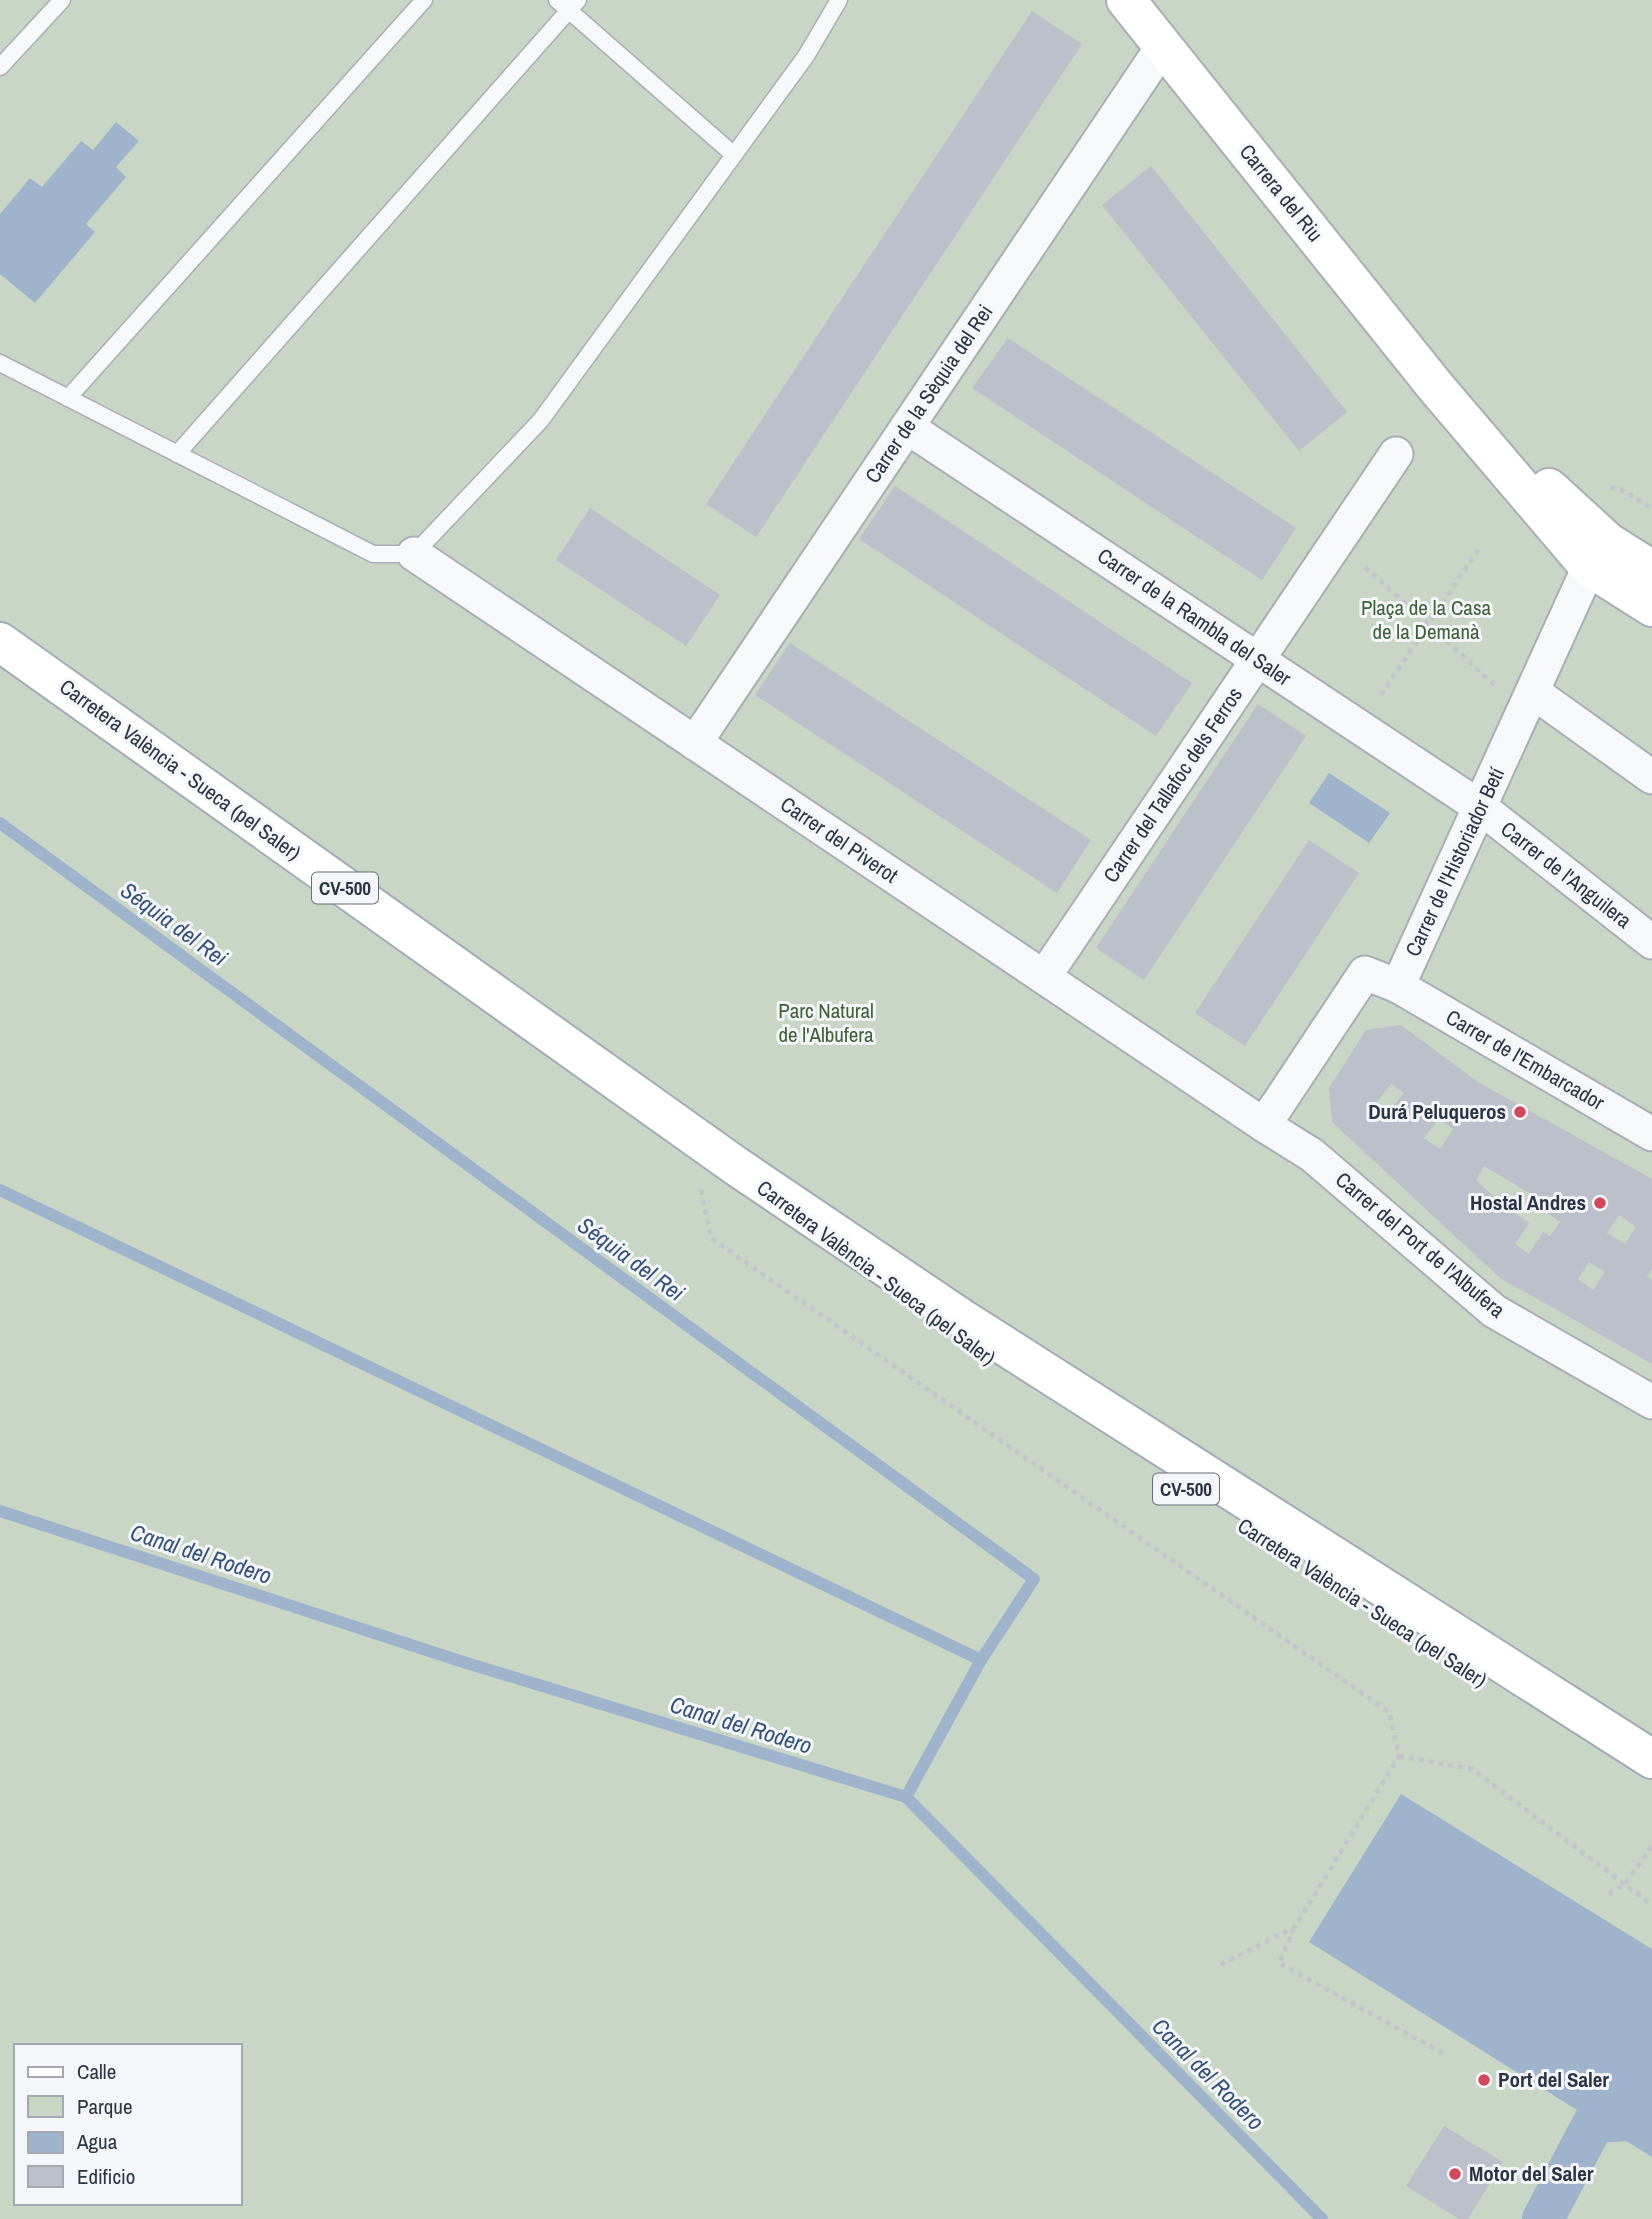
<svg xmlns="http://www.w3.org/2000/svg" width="1652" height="2219" font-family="'Archivo Narrow',sans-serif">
<rect width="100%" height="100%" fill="#e4e7ec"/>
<path fill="#c9d6c5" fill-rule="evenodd" d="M0,0h1652v2219h-1652zM16,2046h224v157h-224z"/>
<g fill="#9fb4cc">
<path d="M116,122l23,19 -23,26 10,10 -40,47 9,8 -60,71 -35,-29v-60l30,-36 12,9 39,-46 12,9z"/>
<path d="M1329,773l61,40 -21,30 -60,-40z"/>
<path d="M1401,1794l251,155v208l-343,-215z"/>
</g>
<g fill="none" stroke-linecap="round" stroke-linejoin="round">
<g stroke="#9fb4cc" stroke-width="12">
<path d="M0,823l1034,756 -53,81 -75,137"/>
<path d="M0,1190l981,470"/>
<path d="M0,1511l457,149 449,137 416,422"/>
</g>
<path stroke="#9fb4cc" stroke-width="42" d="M1543,2219l51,-97 58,-3"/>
</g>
<g fill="#bbc0ca" fill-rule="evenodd">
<path d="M1032,11l50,33 -326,493 -50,-33z"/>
<path d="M1151,166l196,246 -48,39 -197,-246z"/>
<path d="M1008,338l288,190 -34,52 -290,-192z"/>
<path d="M895,486l297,197 -36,53 -297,-197z"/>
<path d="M590,508l130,87 -34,51 -130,-86z"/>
<path d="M790,643l301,197 -34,53 -302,-198z"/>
<path d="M1258,704l48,32 -162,244 -48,-32z"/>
<path d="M1309,840l50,33 -114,173 -50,-33z"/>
<path d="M1401,1025l77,57 174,97v90l-5,7 5,4v84l-152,-86 -168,-156 -3,-34 37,-58zM1391,1084l13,9 -16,20 -12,-10zM1439,1119l14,10 -13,20 -16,-11zM1484,1166l47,28 -3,6 32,22 -10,14 -7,-4 -14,22 -14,-10 14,-21 -25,-17 -28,-26zM1619,1215l17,12 -11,17 -18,-11zM1589,1262l16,10 -12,18 -15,-11z"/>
<path d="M1444,2126l59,36 -35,57h-9l-53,-33z"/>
</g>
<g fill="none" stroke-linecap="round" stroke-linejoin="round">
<g stroke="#a9aeb7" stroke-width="19">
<g id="lane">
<path d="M557,0l177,155"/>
<path d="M0,67l62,-67"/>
<path d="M0,363l373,191h41l127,-134 265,-364 33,-56"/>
<path d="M68,398l356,-398"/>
<path d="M177,454l401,-454"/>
</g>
</g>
<g stroke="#a9aeb7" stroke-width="37">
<g id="street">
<path d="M907,427l573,380 172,135"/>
<path d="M414,554l850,571 48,30 182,156 158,91"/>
<path d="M1533,692l119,85"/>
<path d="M695,743l468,-697"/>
<path d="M1044,977l352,-523"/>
<path d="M1398,986l254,148"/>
<path d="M1264,1125l101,-152 33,13 191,-419 15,-20"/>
</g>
</g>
<g stroke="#a9aeb7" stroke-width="42">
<g id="secondary">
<path d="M1126,0l309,386 154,181 63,40"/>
<path d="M1549,488l59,54 44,28"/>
</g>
</g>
<g stroke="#a3abb8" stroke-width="42">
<path id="primary" d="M0,642l736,524 225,152 691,441"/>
</g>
<g stroke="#c2c5cb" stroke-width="4.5" stroke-dasharray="5 5" stroke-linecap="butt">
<path d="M1610,487l10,2 32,19"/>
<path d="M1365,567l131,119"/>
<path d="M1381,695l98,-147"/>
<path d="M701,1190l10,48 678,474 10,44 -104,171 -79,40"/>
<path d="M1399,1756l73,13 180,136"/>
<path d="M1609,1894l16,-10 27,-38"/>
<path d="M1294,1928l-15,35 165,91"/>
</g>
<use href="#lane" stroke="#f7f8fa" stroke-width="16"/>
<use href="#street" stroke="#f7f8fa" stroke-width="33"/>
<use href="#secondary" stroke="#fff" stroke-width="38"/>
<use href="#primary" stroke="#fff" stroke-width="38"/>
</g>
<g fill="#d1495b" stroke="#f4f6f9" stroke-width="2.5">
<circle cx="1520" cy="1112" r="7"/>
<circle cx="1600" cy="1203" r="7"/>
<circle cx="1484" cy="2080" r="7"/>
<circle cx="1455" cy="2174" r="7"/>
</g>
<g text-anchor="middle" stroke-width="6" stroke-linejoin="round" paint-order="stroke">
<g fill="#f4f6f9" stroke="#676e7b" stroke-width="2">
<rect x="312" y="872.5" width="66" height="31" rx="5"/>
<rect x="1153" y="1473.5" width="66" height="31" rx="5"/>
</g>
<g font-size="19" font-weight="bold" fill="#2b3445">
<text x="345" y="895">CV-500</text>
<text x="1186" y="1496">CV-500</text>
</g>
<g font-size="21" fill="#2b3445" stroke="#f4f6f9">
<text transform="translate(1281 193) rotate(51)" y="7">Carrera del Riu</text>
<text transform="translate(929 394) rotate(-56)" y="7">Carrer de la Sèquia del Rei</text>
<text transform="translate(1194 617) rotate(34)" y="7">Carrer de la Rambla del Saler</text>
<text transform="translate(180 770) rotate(36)" y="7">Carretera València - Sueca (pel Saler)</text>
<text transform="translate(1173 785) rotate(-56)" y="7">Carrer del Tallafoc dels Ferros</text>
<text transform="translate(839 840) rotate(34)" y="7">Carrer del Piverot</text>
<text transform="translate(1455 862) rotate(-65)" y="7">Carrer de l'Historiador Betí</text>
<text transform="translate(1566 875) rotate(38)" y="7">Carrer de l'Anguilera</text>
<text transform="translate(1525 1060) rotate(30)" y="7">Carrer de l'Embarcador</text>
<text transform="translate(1420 1245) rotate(40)" y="7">Carrer del Port de l'Albufera</text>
<text transform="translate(876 1273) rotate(37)" y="7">Carretera València - Sueca (pel Saler)</text>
<text transform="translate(1362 1603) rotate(33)" y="7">Carretera València - Sueca (pel Saler)</text>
</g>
<g font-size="21" fill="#3f6138" stroke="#f4f6f9">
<text x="1426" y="615">Plaça de la Casa<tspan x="1426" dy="24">de la Demanà</tspan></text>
<text x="826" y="1018">Parc Natural<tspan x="826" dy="24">de l'Albufera</tspan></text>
</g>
<g font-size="21" font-weight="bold" fill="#2b3445" stroke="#f4f6f9" text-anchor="end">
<text x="1506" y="1119">Durá Peluqueros</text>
<text x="1586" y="1210">Hostal Andres</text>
<text x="1498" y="2087" text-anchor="start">Port del Saler</text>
<text x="1469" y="2181" text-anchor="start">Motor del Saler</text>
</g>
<g font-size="23" font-style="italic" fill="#34527a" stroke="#f4f6f9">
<text transform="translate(174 924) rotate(36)" y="8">Séquia del Rei</text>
<text transform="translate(631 1259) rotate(36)" y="8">Séquia del Rei</text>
<text transform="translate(201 1554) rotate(18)" y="8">Canal del Rodero</text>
<text transform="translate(741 1725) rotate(17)" y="8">Canal del Rodero</text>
<text transform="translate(1208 2074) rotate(45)" y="8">Canal del Rodero</text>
</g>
</g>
<rect x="14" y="2044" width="228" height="161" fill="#f4f6f9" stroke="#a4a8b1" stroke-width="2"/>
<rect x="28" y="2067" width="35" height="10" fill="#ffffff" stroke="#a4a8b1" stroke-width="2"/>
<text x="77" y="2079" font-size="21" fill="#2b3445">Calle</text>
<rect x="28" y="2096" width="35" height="21" fill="#c9d6c5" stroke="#a4a8b1" stroke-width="2"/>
<text x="77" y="2114" font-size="21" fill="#2b3445">Parque</text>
<rect x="28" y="2132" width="35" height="21" fill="#9fb4cc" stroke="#a4a8b1" stroke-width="2"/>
<text x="77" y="2149" font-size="21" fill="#2b3445">Agua</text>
<rect x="28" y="2166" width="35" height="21" fill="#bbc0ca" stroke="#a4a8b1" stroke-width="2"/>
<text x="77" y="2184" font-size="21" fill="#2b3445">Edificio</text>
</svg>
